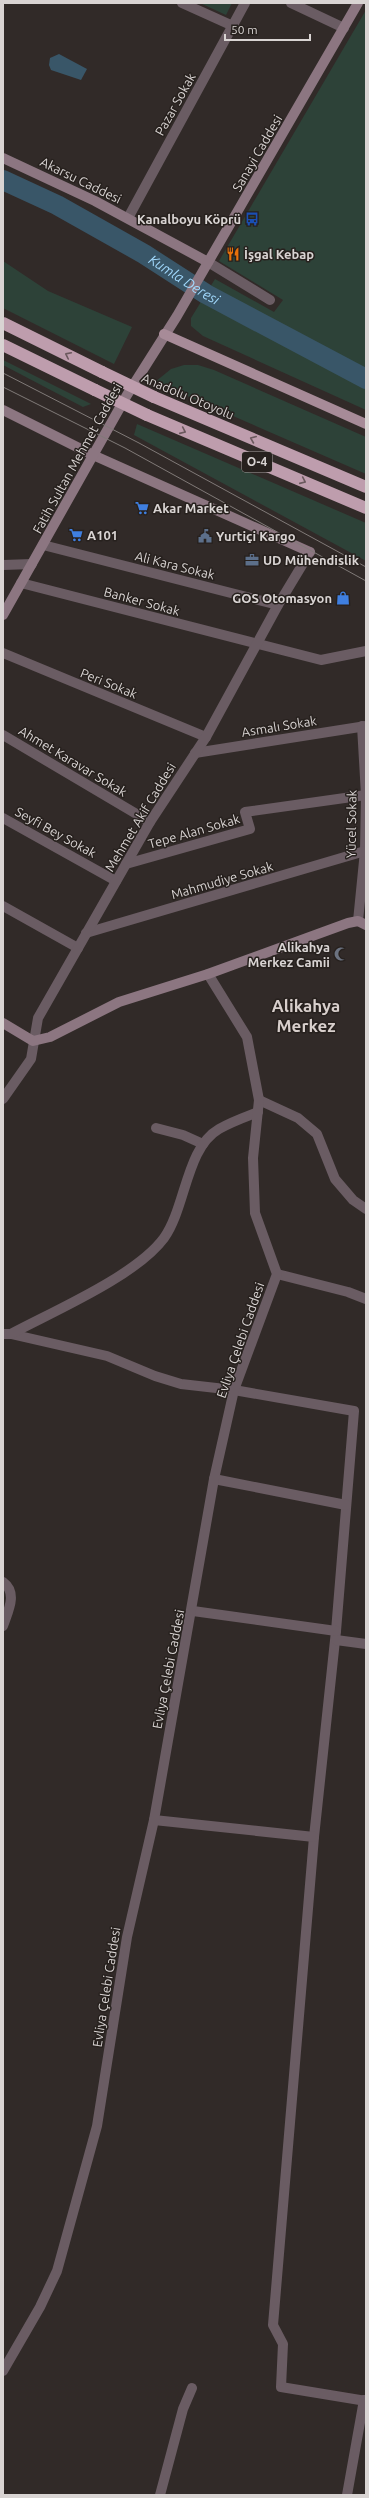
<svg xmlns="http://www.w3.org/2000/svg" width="369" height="2498" font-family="Ubuntu,sans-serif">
<rect width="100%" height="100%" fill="#312a28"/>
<g fill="#2d4238">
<path d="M200,3h32l-6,12z"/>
<path d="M366,10v400l-163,-74 -12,-10v-8l24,-39 59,33 9,-12 -64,-39z"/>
<path d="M3,261l45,30 84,36 -18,37 -111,-56z"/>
<path d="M3,360l88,44 -8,3 -80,-42z"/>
<path d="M184,365h14l16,5 152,67v37l-211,-92 16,-13z"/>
<path d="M137,424l229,99v38l-232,-126z"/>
</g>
<path fill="#395668" d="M59,54l28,15 -6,11 -30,-10 -2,-5 1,-7z"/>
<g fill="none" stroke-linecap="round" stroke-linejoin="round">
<path stroke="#395668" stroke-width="20" id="s1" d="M3,180l54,25 87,49 62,40 160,85"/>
<g stroke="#6a5c63" stroke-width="10">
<path d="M182,3l51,23"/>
<path d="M291,3l53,25"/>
<path d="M128,218l117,-215"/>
<path d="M208,262l62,38"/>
<path d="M43,545l235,60"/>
<path d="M3,565l29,-1"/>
<path d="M21,583l300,77 45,-9"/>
<path d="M3,653l203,84"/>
<path d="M3,735l147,87"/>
<path d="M195,753l171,-27"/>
<path d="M3,818l113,63"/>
<path d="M126,864l124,-35 -5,-17 121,-17"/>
<path d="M3,906l75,42"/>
<path d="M358,921l7,-70 1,-56 -4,-69"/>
<path d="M86,933l279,-82"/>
<path d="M3,1099l28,-40 7,-41 112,-196 56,-85 72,-132 32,-53"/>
<path d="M259,1100l39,18 19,16 18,45 18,21 13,9"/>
<path d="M156,1128l27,7 20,9"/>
<path d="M277,1274l71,18 18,7"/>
<path d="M3,1334h8l96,22 48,20 26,8 53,6 120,21 -18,220 -22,206 -41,488 10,19 -2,43 85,14"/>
<path d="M11,1334c43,-23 125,-58 153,-96 22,-31 22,-90 55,-109 12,-7 26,-12 39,-17"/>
<path d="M214,1479l132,26"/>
<path d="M3,1582c15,11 5,29 0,44"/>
<path d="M193,1611l143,20"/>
<path d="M336,1640l30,4"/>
<path d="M154,1820l160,17"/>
<path d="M3,2371l37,-64 17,-36 40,-145 30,-189 27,-117 60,-341 20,-89 43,-116 -22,-61 -2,-55 6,-58 -12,-63 -39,-63"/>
<path d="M160,2495l23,-86 9,-21"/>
<path d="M347,2495l17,-95"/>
</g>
<g stroke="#8c7681" stroke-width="10">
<path d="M3,158l92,43 113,61"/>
<path d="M3,410l90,45 217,97"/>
<path d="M3,615l124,-220 50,-79 181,-313"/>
<path d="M3,1023l30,18 17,-4 69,-35 89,-28 140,-51 10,-2 8,4"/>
</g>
<path stroke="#a78b98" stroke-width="10" d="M164,334l202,90"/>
<g stroke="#be9dad" stroke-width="12">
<path d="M3,323l99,49"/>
<path d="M3,345l92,45"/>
<path d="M154,397l212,90"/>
<path d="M147,415l219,93"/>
</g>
<g stroke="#807a78" stroke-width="1">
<path d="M3,373l136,70 227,124"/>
<path d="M3,387l122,61 241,133"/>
</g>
<g stroke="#be9dad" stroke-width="12">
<path d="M102,372l52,25"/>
<path d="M95,390l52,25"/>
</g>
</g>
<defs><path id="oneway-chevron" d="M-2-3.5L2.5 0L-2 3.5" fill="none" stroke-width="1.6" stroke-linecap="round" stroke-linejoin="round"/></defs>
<g stroke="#6b595e">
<use href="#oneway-chevron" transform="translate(68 355) rotate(-154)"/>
<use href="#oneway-chevron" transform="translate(183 431) rotate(24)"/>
<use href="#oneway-chevron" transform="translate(253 439) rotate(-157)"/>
<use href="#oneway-chevron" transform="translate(303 481) rotate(24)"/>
</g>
<defs>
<g id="bus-bare" transform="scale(1.08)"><path d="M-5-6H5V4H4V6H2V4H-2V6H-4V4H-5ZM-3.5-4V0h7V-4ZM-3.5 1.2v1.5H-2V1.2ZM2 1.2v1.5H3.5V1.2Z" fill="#1a4fb4" stroke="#27211e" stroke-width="2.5" paint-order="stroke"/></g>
<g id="restaurant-bare" transform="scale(1.08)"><path d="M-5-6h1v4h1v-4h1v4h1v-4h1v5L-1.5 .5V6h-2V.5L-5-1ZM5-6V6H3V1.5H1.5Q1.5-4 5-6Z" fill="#e8710a" stroke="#27211e" stroke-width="2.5" paint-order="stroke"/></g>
<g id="supermarket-bare" transform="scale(1.08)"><path d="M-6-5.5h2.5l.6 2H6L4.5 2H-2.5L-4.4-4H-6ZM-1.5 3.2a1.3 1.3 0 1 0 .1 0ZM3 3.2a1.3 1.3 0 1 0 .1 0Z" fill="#3f7fe0" stroke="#27211e" stroke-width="2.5" paint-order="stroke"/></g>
<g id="civic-bare" transform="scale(1.08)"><path d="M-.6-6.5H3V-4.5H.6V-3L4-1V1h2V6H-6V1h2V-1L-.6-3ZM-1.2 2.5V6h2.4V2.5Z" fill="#5c6f8a" stroke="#27211e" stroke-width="2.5" paint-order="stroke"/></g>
<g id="office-bare" transform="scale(1.08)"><path d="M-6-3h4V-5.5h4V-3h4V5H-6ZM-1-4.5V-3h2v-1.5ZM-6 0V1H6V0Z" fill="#5c6f8a" stroke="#27211e" stroke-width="2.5" paint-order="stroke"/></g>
<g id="shop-bare" transform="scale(1.08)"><path d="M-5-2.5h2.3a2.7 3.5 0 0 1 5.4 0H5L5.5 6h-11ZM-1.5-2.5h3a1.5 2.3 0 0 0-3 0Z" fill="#3f7fe0" stroke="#27211e" stroke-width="2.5" paint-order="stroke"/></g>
<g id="mosque-bare" transform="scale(1.08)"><path d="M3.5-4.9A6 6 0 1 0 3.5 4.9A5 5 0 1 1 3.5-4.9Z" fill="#6b7280" stroke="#27211e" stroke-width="2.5" paint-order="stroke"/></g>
</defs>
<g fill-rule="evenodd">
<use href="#bus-bare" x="252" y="219"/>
<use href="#restaurant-bare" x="233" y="254"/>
<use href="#supermarket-bare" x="142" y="508"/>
<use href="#supermarket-bare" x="76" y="535"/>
<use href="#civic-bare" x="205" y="536"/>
<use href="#office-bare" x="252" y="560"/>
<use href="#shop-bare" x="343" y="598"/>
<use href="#mosque-bare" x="341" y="954"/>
</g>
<g text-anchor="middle" stroke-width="3" stroke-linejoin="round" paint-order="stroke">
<rect fill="#27211e" stroke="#a49e9d" stroke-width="1" x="242" y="452" width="30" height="20" rx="3"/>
<g font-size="12" font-weight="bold" fill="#d9d4d3">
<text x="257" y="466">O-4</text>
</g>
<g font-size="13" fill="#d9d4d3" stroke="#27211e">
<text transform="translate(175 104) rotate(-61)" y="5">Pazar Sokak</text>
<text transform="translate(257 153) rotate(-60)" y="5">Sanayi Caddesi</text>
<text transform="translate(81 180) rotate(26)" y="5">Akarsu Caddesi</text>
<text transform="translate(188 396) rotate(23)" y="5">Anadolu Otoyolu</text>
<text transform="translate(77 458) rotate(-61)" y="5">Fatih Sultan Mehmet Caddesi</text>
<text transform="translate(175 565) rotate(14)" y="5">Ali Kara Sokak</text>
<text transform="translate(142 601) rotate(15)" y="5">Banker Sokak</text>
<text transform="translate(109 683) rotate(22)" y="5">Peri Sokak</text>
<text transform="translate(279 726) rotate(-9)" y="5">Asmalı Sokak</text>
<text transform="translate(73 761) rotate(31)" y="5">Ahmet Karavar Sokak</text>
<text transform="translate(140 817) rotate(-59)" y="5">Mehmet Akif Caddesi</text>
<text transform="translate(351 824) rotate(-89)" y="5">Yücel Sokak</text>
<text transform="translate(194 831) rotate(-16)" y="5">Tepe Alan Sokak</text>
<text transform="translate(56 832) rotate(29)" y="5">Seyfi Bey Sokak</text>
<text transform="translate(222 880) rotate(-16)" y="5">Mahmudiye Sokak</text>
<text transform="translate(240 1340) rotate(-71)" y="5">Evliya Çelebi Caddesi</text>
<text transform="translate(168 1669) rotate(-79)" y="5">Evliya Çelebi Caddesi</text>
<text transform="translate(106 1987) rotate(-81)" y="5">Evliya Çelebi Caddesi</text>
</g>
<g font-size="13" font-weight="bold" fill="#d9d4d3" stroke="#27211e" text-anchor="start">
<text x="241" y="224" text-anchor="end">Kanalboyu Köprü</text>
<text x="244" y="259">İşgal Kebap</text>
<text x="153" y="513">Akar Market</text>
<text x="87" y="540">A101</text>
<text x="216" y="541">Yurtiçi Kargo</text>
<text x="263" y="565">UD Mühendislik</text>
<text x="332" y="603" text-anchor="end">GOS Otomasyon</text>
<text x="330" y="952" text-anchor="end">Alikahya<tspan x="330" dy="15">Merkez Camii</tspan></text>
</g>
<g font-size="14" font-style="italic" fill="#a1d8fc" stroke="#27211e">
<text dy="5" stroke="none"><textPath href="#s1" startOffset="207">Kumla Deresi</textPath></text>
</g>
<g font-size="17" font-weight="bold" fill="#d8cfcc" stroke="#27211e">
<text x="306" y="1012">Alikahya<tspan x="306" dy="20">Merkez</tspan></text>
</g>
</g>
<rect width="369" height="2498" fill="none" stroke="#d9d4d3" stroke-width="8"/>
<path d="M225 34v6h85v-6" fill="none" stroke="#d9d4d3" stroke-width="2"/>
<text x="231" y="34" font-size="12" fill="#d9d4d3" stroke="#27211e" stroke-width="3" paint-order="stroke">50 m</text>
</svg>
